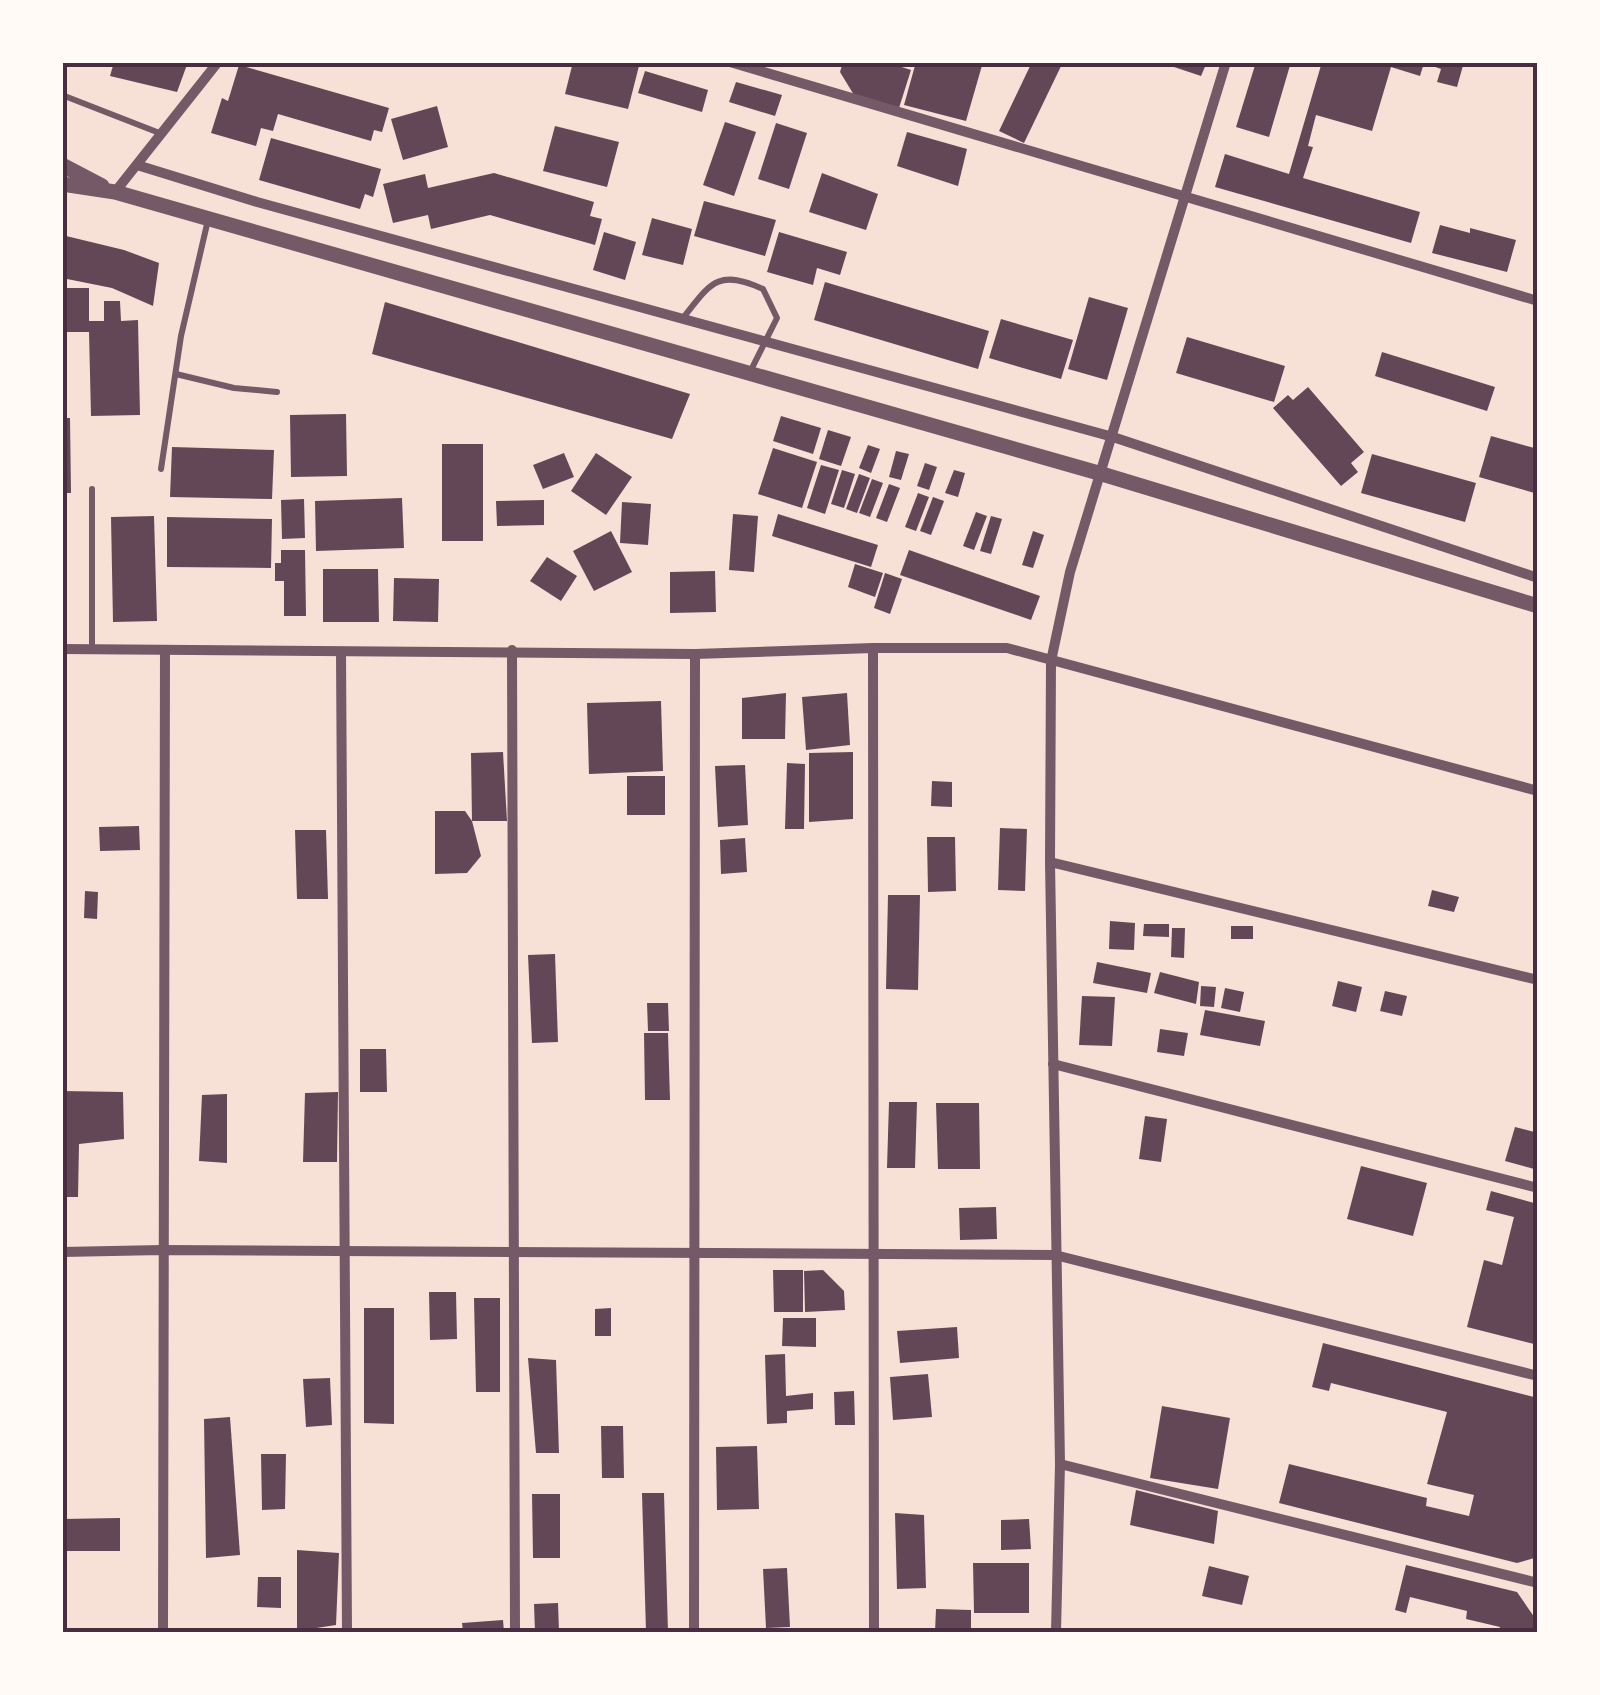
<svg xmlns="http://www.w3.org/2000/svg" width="1600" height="1695" font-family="Quicksand,sans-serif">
<rect width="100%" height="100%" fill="#f7e1d7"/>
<g fill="#644757">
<path d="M114,62h74l-11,30 -67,-16z"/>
<path d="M573,62h67l-12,47 -63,-15z"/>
<path d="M843,62h43l25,8 -12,38 -42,-8 -17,-28z"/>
<path d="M916,62h67l-17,59 -62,-16z"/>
<path d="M1032,62h31l-39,81 -25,-12z"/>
<path d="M1176,62h31l-6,14 -27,-9z"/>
<path d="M1256,62h35l-22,75 -33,-10z"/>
<path d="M1322,62h142l-7,25 -20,-5 4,-13 -17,-6 -4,13 -29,-9 -19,64 -56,-16 -8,31 5,1 -10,31 117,34 -9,31 -196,-56 10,-33 64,20z"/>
<path d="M239,65l150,43 -7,24 -8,-2 -3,11 -93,-27 -5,17 -12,-3 -5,18 -45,-13 11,-35 6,3z"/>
<path d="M645,71l63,19 -6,22 -64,-19z"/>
<path d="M736,82l46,13 -7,21 -46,-14z"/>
<path d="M437,106l11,41 -45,13 -12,-41z"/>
<path d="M725,122l31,10 -22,64 -31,-11z"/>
<path d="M776,123l31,10 -18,56 -31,-10z"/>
<path d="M555,126l64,16 -12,45 -64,-16z"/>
<path d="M907,132l60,17 -9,37 -61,-20z"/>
<path d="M271,138l110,31 -8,28 -8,-3 -5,15 -101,-29z"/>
<path d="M494,173l100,29 -4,14 12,3 -7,26 -105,-30 -59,14 -3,-14 -35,8 -10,-39 42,-10 3,14z"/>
<path d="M822,173l56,21 -12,36 -57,-18z"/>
<path d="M704,201l72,19 -11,36 -71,-20z"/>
<path d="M652,218l40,11 -9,36 -41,-10z"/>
<path d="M1440,225l30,8v-5l46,12 -9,32 -75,-19z"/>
<path d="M604,232l32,10 -11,38 -32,-10z"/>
<path d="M779,232l68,20 -7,23 -23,-7 -4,17 -46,-13z"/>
<path d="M62,235l62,15 35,13 -6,43 -41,-18 -50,-10z"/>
<path d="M825,282l164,49 -11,38 -164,-49z"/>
<path d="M62,288h27v33h15v-20h16l1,20 17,-1 2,95 -49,1 -2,-84h-27z"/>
<path d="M1089,297l39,11 -21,72 -39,-11z"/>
<path d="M385,302l305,92 -18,45 -300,-85z"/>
<path d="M1001,319l72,21 -12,39 -72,-21z"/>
<path d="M1187,337l98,29 -11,36 -98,-29z"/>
<path d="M1382,352l113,35 -8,24 -112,-35z"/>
<path d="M1308,387l56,65 -13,11 7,9 -17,14 -68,-78 15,-13 5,5z"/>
<path d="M346,414l1,62 -56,1 -1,-62z"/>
<path d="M781,416l40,12 -8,26 -40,-13z"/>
<path d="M62,418h8l1,75h-9z"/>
<path d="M828,430l23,7 -10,29 -22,-7z"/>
<path d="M1491,436l47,13v45l-59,-17z"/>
<rect x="442" y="444" width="41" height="97"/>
<path d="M868,445l12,4 -9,24 -12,-5z"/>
<path d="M172,447l102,3 -2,49 -102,-2z"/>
<path d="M773,448l44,14 -15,46 -44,-14z"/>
<path d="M896,451l13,3 -8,26 -12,-3z"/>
<path d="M564,453l10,24 -31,12 -10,-24z"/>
<path d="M596,453l36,24 -26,38 -35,-24z"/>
<path d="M1372,454l104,29 -11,39 -104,-29z"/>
<path d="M925,463l12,4 -8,23 -12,-4z"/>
<path d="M821,465l18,5 -14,44 -18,-6z"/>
<path d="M842,470l13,4 -11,34 -13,-4z"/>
<path d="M954,470l11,3 -7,24 -13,-4z"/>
<path d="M859,474l11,4 -13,35 -11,-4z"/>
<path d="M872,479l11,4 -13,34 -11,-4z"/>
<path d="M889,484l11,4 -13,34 -11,-4z"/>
<path d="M918,493l11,4 -13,34 -11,-4z"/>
<path d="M933,497l11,4 -13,34 -11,-4z"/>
<path d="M402,498l2,50 -88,3 -1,-50z"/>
<path d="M304,499l1,39 -23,1 -1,-39z"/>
<path d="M544,500v25l-47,1 -1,-25z"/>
<path d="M622,502l29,2 -3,41 -28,-2z"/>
<rect x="62" y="509" width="4" height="71"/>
<path d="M976,512l11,4 -13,34 -11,-4z"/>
<path d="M733,514l25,2 -4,56 -25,-2z"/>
<path d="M778,514l100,31 -7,22 -99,-31z"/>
<path d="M154,516l3,105 -44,1 -2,-105z"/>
<path d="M991,516l11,3 -11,35 -11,-3z"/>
<path d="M167,517l105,2 -1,49 -104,-1z"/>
<path d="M611,531l21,41 -38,19 -21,-40z"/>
<path d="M1033,531l11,4 -11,33 -11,-3z"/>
<path d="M281,550h24l1,66h-22v-35h-9v-18h6z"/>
<path d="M909,550l131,46 -9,24 -131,-45z"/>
<path d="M547,557l30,19 -16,25 -31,-20z"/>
<path d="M855,564l28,9 -8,24 -27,-10z"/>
<path d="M323,569h55l1,53h-56z"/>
<path d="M715,571l1,41 -46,1v-41z"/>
<path d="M885,573l17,6 -12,35 -16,-6z"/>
<path d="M394,578l45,1 -1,43 -45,-1z"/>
<path d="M786,693l-1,46h-43v-41z"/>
<path d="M847,693l3,52 -44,5 -4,-53z"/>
<path d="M661,701l2,70 -74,3 -2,-71z"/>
<path d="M503,752l4,69h-35l-1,-68z"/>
<path d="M853,752v67l-44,3v-69z"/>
<path d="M787,763l18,1 -1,65h-19z"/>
<path d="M745,765l3,60 -30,2 -3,-61z"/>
<rect x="627" y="776" width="38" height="39"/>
<path d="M932,781l20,1v25l-21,-1z"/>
<path d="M435,811h30l7,10 9,35 -14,17 -32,1z"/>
<path d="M139,826l1,24 -40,1 -1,-24z"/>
<path d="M1000,828l27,1 -2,62 -27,-1z"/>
<path d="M295,830h31l2,69h-31z"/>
<path d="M927,837h28l1,54 -28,1z"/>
<path d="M745,838l2,34 -26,2 -1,-34z"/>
<path d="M1432,890l27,7 -5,15 -26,-6z"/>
<path d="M85,891l13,1 -1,27 -13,-1z"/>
<path d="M888,895h32l-2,95 -32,-1z"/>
<path d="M1110,921l25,2 -1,27 -25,-1z"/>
<path d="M1144,924h25v13l-26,-1z"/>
<rect x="1231" y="926" width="22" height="13"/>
<path d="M1172,928h13l-1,30 -13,-1z"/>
<path d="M555,954l3,88 -26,1 -4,-88z"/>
<path d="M1097,962l54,11 -4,20 -54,-10z"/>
<path d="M1160,972l39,10 -3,22 -42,-11z"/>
<path d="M1338,981l24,6 -6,25 -24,-6z"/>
<path d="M1201,986l15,1 -2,20 -14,-1z"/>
<path d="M1225,988l19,4 -4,20 -19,-4z"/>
<path d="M1385,991l22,5 -5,20 -22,-5z"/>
<path d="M1082,996l33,1 -3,49 -33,-1z"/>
<path d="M647,1003h21l1,28h-21z"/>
<path d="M1205,1010l60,11 -5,25 -60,-11z"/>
<path d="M1160,1029l28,4 -4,23 -27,-4z"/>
<path d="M644,1033h24l2,67h-25z"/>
<path d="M360,1049h26l1,43h-27z"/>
<path d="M62,1091l61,1 1,47 -45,5 -1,53h-16z"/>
<path d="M338,1092l-1,70h-34l2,-69z"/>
<path d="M227,1094v69l-28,-2 3,-66z"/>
<path d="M889,1102h28l-2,66h-28z"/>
<path d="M936,1103h43l1,66h-42z"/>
<path d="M1145,1116l22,3 -6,43 -22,-3z"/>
<path d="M1515,1127l23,6v37l-33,-9z"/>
<path d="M1361,1166l66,17 -14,53 -66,-17z"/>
<path d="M1491,1191l47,13v141l-71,-18 17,-67 18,5 12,-48 -28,-7z"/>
<path d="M996,1207l1,32 -37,1 -1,-32z"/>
<path d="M773,1270h30v42h-29z"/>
<path d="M823,1270l21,21 1,19 -40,2 -1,-41z"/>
<path d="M429,1292h27l1,47 -27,1z"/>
<path d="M474,1298h26v94h-24z"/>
<path d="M364,1308h30v116l-30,-1z"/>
<path d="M611,1308v28h-16v-27z"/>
<path d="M783,1318h33v29l-34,-1z"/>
<path d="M957,1327l2,31 -59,5 -3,-32z"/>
<path d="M1323,1343l215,55v159l-21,6 -238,-60 10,-39 138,34 -1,8 43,10 5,-21 -47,-11 20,-72 -116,-29 -2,8 -17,-4z"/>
<path d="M785,1354l1,42 27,-3v16l-26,2v12l-20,1 -2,-69z"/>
<path d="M528,1358l28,2 3,93h-23z"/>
<path d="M928,1374l4,43 -39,3 -3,-43z"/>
<path d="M330,1378l2,47 -26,2 -3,-48z"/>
<path d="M854,1391l1,34h-20l-1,-33z"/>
<path d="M1162,1406l68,12 -12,71 -68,-11z"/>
<path d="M230,1417l10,138 -34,3 -2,-139z"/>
<path d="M601,1426h22l1,52h-22z"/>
<path d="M757,1446l2,63 -42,1 -1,-63z"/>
<path d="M261,1454h25l-1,55 -23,1z"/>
<path d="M1136,1490l82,21 -4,33 -84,-19z"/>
<path d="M642,1493h22l4,139h-22z"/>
<path d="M532,1494h28v64h-27z"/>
<path d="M895,1513l29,2 2,73 -29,1z"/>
<path d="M120,1518v33h-58v-32z"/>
<path d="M1029,1519l2,30 -30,1v-30z"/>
<path d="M297,1550l42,3 -3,72 -39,6z"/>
<path d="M973,1563h56v50h-55z"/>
<path d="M1406,1565l111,27 20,29 -3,11h-36l2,-5 -34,-8 1,-8 -57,-14 -4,16 -11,-3z"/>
<path d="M1209,1566l40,10 -7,29 -40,-9z"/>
<path d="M787,1568l3,59 -24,1 -3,-59z"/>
<path d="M258,1577h23v31l-24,-1z"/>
<path d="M558,1603l1,29h-24l-1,-28z"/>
<path d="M936,1609l35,1v22h-36z"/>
<path d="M503,1620l1,12h-41l-1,-9z"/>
</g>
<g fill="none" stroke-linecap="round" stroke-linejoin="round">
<g stroke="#755966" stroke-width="6">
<path d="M62,95l100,39"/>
<path d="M683,318c27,-34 34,-50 80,-29l14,29 -27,54"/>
<path d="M176,374l58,14 43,4"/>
<path d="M161,469l20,-133 27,-116"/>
<path d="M92,489v159"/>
</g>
<g stroke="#755966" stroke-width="10">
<path d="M730,62l808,239"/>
<path d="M137,165l120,37 856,235 425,141"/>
<path d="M115,192l103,-130"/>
<path d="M873,648l1,984"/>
<path d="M62,649l633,5 178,-6h134l531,143"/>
<path d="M512,650l3,982"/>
<path d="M341,652l6,980"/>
<path d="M1050,862l488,118"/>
<path d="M1053,1064l485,124"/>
<path d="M62,1252l100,-2 893,5 483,121"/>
<path d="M1060,1464l478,119"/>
<path d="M163,1632l2,-982"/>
<path d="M694,1632l1,-978"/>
<path d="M1056,1632l4,-168 -10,-602 1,-201 19,-89 156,-510"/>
</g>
<g stroke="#755966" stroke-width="15">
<path d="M62,165l40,21"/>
<path d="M62,184l53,8 987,282 436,132"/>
</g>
</g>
<rect width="1600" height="1695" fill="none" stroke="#fffaf5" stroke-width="130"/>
<rect x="65" y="65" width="1470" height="1565" fill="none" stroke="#4a2c40" stroke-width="4"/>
</svg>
